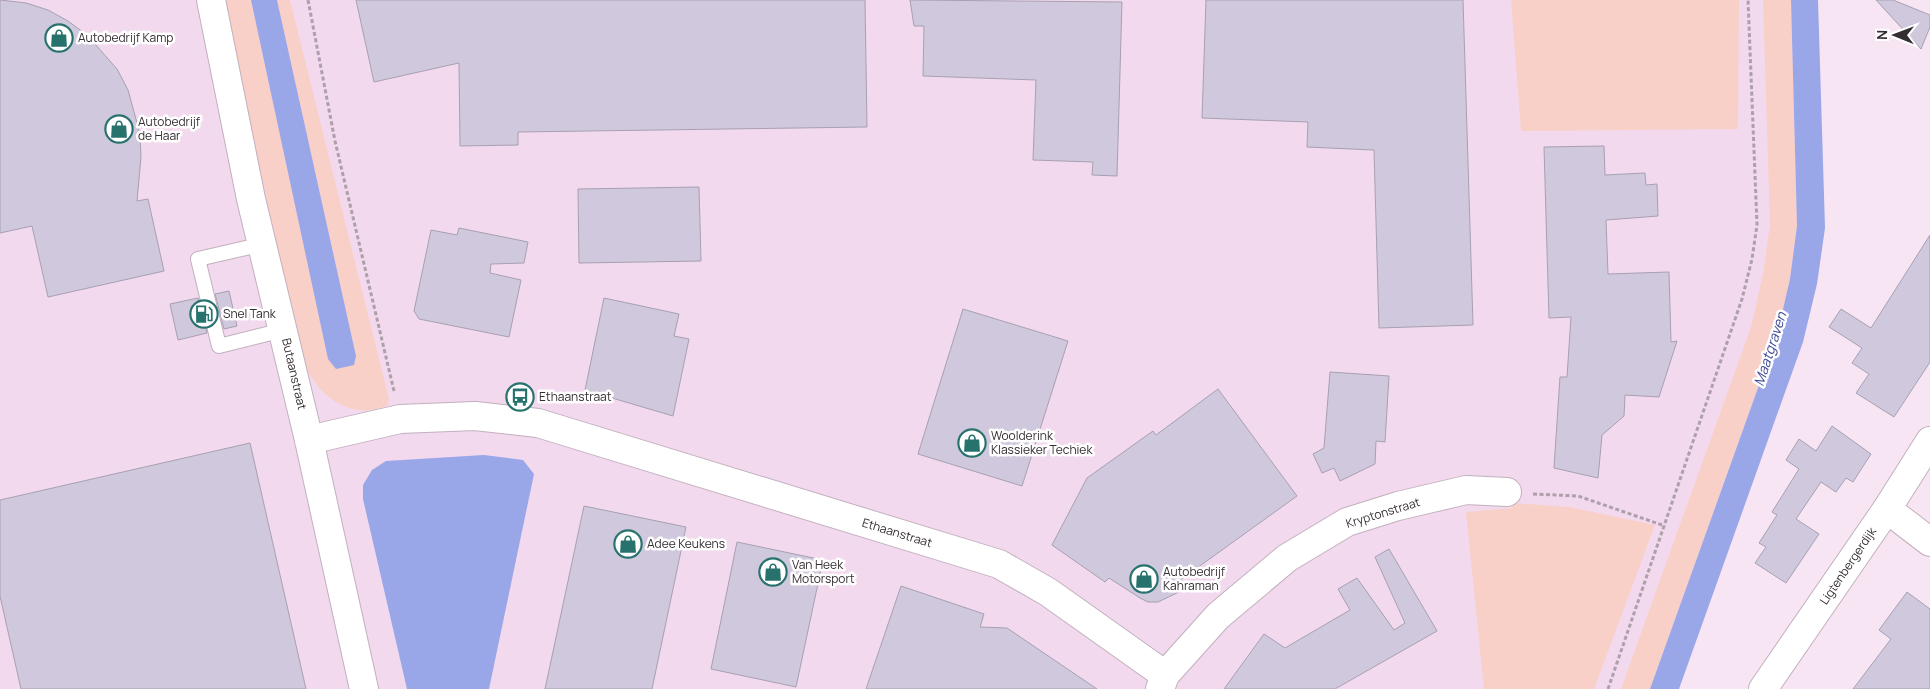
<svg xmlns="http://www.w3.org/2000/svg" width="1930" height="689" font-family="Manrope,sans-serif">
<rect width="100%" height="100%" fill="#f7e5f3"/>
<path fill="#f2d9ed" d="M0,0h1803l14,242 -176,447h-1641z"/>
<g fill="#f8d0c8">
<path d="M225,0h26l77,358 28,-2 -79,-356h13l99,399 -1,6c-40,18 -72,-12 -87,-47l-75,-346z"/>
<path d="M1511,0h228l-1,129 -217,2z"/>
<path d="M1763,0h28l6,226 -7,53 -13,56 -127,354h-29l130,-362 12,-53 7,-49z"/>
<path d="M1513,503l56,4 86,18 -61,164h-110l-18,-177 46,-4z"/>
</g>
<g fill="#99a6e8">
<path d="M251,0h26l79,356 -2,9 -18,4 -8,-10z"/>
<path d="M1791,0h27l7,228 -8,56 -14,58 -124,347h-29l127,-354 13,-56 7,-53z"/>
<path d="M484,455l39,5 11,14 -45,215h-82l-44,-190v-14l9,-15 14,-9z"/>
</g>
<g fill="#d0c8dc" stroke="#a7a0b2">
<path d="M0,0l26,3 22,7 20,11 19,14 30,34 11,21 12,44 1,23 -4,44 11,-2 16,72 -116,26 -16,-71 -32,7z"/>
<path d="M356,0h509l2,127 -349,5v13l-58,1 -1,-83 -85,19z"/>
<path d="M910,0l212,2 -5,174 -25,-1 1,-13 -60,-2 3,-80 -113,-4 1,-50h-10z"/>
<path d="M1206,0h257l10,325 -94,3 -5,-178 -67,-3 1,-25 -106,-4z"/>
<path d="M1876,0h17l37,15v12l-9,22z"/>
<path d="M1604,146l1,29 40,-2 1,12 11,-1 1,32 -52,4 2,54 61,-2 2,70 6,-1 -18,56 -34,-2 -1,21 -22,19 -4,43 -44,-10 6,-91h7l4,-60 -22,1 -5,-171z"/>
<path d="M699,187l2,74 -122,2 -1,-74z"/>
<path d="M459,228l69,14 -4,21 -33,1 -1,9 31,7 -12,57 -90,-18 -5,-8 17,-81 26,5z"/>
<path d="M1930,235v127l-36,55 -38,-24 13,-19 -17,-11 10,-15 -33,-21 12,-18 30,19z"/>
<path d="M229,291l8,35 -13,3 -9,-35z"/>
<path d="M198,298l9,35 -29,7 -8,-36z"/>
<path d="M604,298l75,16 -5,22 15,3 -16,77 -88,-26z"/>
<path d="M963,309l105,32 -46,145 -104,-32z"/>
<path d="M1330,372l59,4 -4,66 -9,-1 -1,23 -35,17 -6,-13 -12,5 -9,-19 11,-6z"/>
<path d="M1218,389l79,107 -125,90 7,6 -21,10h-10l-8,-4 -31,-20 -4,4 -53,-37 35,-67 66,-47 3,4z"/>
<path d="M1832,426l39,28 -18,28 -7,-4 -10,14 -15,-10 -25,37 23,15 -33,49 -31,-20 11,-16 -7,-4 18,-28 -5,-3 27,-43 -13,-9 13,-21 17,12z"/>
<path d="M250,443l56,246h-285l-21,-93v-96z"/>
<path d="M584,506l102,21 -34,162h-107z"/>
<path d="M737,542l86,18 -27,127 -85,-18z"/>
<path d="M1389,549l48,82 -102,58h-111l40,-55 21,14 65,-38 -12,-21 19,-11 37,52 11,-7 -30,-66z"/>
<path d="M901,586l83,28 -4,13 27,1 90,61h-231z"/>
<path d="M1907,592l23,17v80h-77l38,-50 -12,-9z"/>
</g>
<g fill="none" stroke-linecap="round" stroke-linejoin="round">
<g stroke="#c2b0be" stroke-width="16">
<path id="service" d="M263,244l-65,15 21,87 64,-16"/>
</g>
<g stroke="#c2b0be" stroke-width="30">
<g id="minor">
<path d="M211,0l40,199 58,241 55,249"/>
<path d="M309,440l91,-21 75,-3 63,7 461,141 49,28 117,83"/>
<path d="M1887,509l43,33"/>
<path d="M1160,689l5,-14 53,-59 69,-58 60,-36 51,-16 68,-16 41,2"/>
<path d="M1763,689l124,-180 43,-68"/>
</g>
</g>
<g stroke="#aea0ab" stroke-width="3" stroke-dasharray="4 2.5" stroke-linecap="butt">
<path d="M308,0l27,141 59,250"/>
<path d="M1533,494l45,2 87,30"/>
<path d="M1608,689l134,-390 10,-40 5,-34 -9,-225"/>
</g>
<use href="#service" stroke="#fff" stroke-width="14"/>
<use href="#minor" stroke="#fff" stroke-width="28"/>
</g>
<defs>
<g id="shop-ring" transform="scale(1.4375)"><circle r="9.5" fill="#fff" stroke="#28726d" stroke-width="1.5"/><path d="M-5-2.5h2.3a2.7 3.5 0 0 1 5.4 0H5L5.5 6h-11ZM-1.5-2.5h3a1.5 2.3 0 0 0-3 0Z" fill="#28726d"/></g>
<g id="fuel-ring" transform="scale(1.4375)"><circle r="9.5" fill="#fff" stroke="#28726d" stroke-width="1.5"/><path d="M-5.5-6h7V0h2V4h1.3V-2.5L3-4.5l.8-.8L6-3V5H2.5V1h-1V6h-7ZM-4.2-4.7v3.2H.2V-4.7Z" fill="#28726d"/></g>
<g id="bus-ring" transform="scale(1.4375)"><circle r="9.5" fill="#fff" stroke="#28726d" stroke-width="1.5"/><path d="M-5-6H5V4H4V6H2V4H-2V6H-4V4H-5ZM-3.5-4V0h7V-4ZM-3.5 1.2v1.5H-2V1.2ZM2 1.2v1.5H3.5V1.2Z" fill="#28726d"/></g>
</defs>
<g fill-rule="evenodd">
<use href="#shop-ring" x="59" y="38"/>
<use href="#shop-ring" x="119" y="129"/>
<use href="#fuel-ring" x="204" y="314"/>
<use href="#bus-ring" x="520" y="397"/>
<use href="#shop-ring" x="972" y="443"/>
<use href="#shop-ring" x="628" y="544"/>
<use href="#shop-ring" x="773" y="572"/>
<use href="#shop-ring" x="1144" y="579"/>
</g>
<g text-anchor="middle" stroke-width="5" stroke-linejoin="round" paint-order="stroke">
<g font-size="12" fill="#342d32" stroke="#fff" text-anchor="start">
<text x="78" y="42">Autobedrijf Kamp</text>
<text x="138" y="126">Autobedrijf<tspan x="138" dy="14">de Haar</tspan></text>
<text x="223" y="318">Snel Tank</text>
<text x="539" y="401">Ethaanstraat</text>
<text x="991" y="440">Woolderink<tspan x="991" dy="14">Klassieker Techiek</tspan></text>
<text x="647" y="548">Adee Keukens</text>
<text x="792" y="569">Van Heek<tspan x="792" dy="14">Motorsport</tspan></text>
<text x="1163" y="576">Autobedrijf<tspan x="1163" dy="14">Kahraman</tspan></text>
</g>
<g font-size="12" fill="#342d32" stroke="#fff">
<text transform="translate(294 374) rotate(77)" y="4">Butaanstraat</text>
<text transform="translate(1383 513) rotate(-17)" y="4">Kryptonstraat</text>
<text transform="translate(897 533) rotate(17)" y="4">Ethaanstraat</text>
<text transform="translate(1848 566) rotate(-56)" y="4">Ligtenbergerdijk</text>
</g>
<g font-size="14" font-style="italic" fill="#3f4896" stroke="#fff">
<text transform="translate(1770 349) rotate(-72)" y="5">Maatgraven</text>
</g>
</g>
<g transform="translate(1895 35) rotate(271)" stroke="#ffffff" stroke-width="4" paint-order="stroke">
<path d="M0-4L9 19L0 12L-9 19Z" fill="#342d32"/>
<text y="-8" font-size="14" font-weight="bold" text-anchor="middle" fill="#342d32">N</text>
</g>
</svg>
